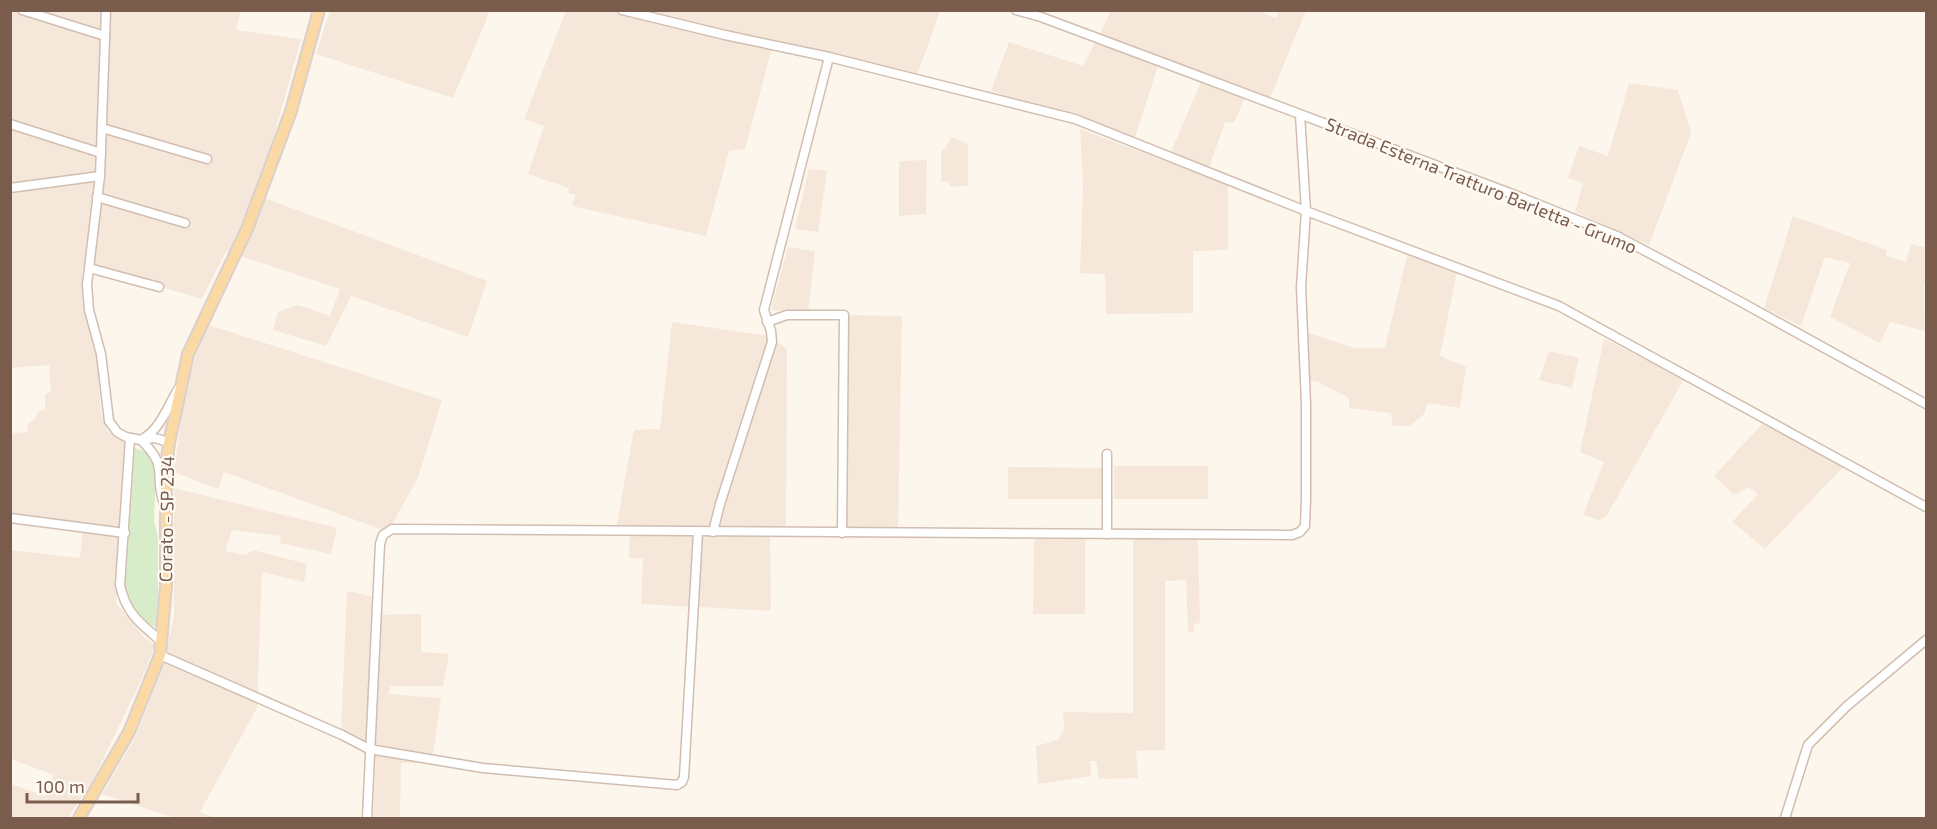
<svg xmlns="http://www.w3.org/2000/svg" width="1937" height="829" font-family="'Exo 2',sans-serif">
<rect width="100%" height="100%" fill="#fdf6ec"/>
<g fill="#f5e8da">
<path d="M620,10l320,1 -23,65 -143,-35 -29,108 -16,2 -23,85 -134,-30 3,-11 -7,-2 1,-5 -41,-14 16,-48 -20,-7 42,-108h46l7,2z"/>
<path d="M1256,10l20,8 3,-7h27l-36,87 -22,-8 -14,33 -9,-1 -16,46 -39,-14 31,-72 -43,-16 -24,74 -143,-49 18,-49 74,24 28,-55z"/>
<path d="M11,11h230l-5,19 65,9 -29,104 -18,51 233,87 -19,56 -117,-41 -25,50 -53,-16 5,-18 20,-7 32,11 10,-27 -114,-38 -24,48 -106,-31 -14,-1 1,36 14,57 4,54 7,18 17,10 -9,161 28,34 11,8 -11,29 -51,106 -25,38h-57v-34l34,12 9,-21 -43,-16v-209l69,8 3,-29 -72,-10v-86l16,-1 1,-8 7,-5 3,-7 7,-3v-15l6,-3 -2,-26 -38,3z"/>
<path d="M330,11v-1l159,1 -3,10 -33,77 -137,-44z"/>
<path d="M1629,83l49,7 13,43 -42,112 -74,-33 8,-29 -15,-5 11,-32 29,10z"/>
<path d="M1080,129l148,56v65l-35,1v62l-87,1 -1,-40 -25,-1 3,-88z"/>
<path d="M950,138h4l14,6v42l-19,1v-5l-8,-1v-28l9,-12z"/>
<path d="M927,160l-1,54 -27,2v-55z"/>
<path d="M809,169l18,2 -9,61 -23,-3z"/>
<path d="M1793,216l94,34 -1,6 20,6 5,-18 15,4v37h-2l1,46 -35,-9 -10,21 -50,-26 20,-54 -25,-6 -24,69 -37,-18z"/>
<path d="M788,247l27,4 -7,62 -37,-3z"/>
<path d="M1408,252l49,19 -17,85 26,11 -6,41 -33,-5 -3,11 -15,12h-16l-2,-13 -42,-5v-10l-33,-17 -9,1 -1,-50 48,16h31z"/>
<path d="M845,315l57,1 -4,214 -54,-1z"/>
<path d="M672,322l97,14 18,13 -1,181h-16l1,81 -130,-7 2,-45 -14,-1 1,-24h-15l19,-104 26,-1z"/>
<path d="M209,325l233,75 -24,78 -27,48 -8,4 -159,-58 -6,17 -44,-17 10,-74 13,-46z"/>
<path d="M1604,339l80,40 -78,138 -7,3 -16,-5 21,-53 -24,-10z"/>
<path d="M1549,351l30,7 -7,30 -33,-8z"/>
<path d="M1762,424l83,41 -80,84 -33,-27 26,-28 -10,-7 -14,8 -20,-19z"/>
<rect x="1114" y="466" width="94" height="33"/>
<path d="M1008,467l98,1 -1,31h-97z"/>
<path d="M174,488l163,40 -6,26 -51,-11 1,-7 -49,-6 -7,21 21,4 7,-5 54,14 -3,18 -42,-10 -5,136 -57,104 17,6h-42l-73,-24 33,-56 29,-75 10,-48z"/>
<path d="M1034,537h51v77h-52z"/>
<path d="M1133,537h65l2,86 -6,1v7l-6,1 -2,-52 -21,1v169l-29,1 2,27 -39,1 -3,-18h-6l1,15 -53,8 -2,-38 22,-6 6,-11 -1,-17 70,1z"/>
<path d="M347,591l27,6 -1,18 48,-1v38l28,2 -6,32h-52l-3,8 53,4 -9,65h-31l-1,55h-27l3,-69 -35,-16z"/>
</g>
<path fill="#d8ecc9" d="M135,448l11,4 10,13 -2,57 4,15v92c-18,-9 -28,-25 -33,-43z"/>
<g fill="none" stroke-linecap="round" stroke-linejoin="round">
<g stroke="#d1beb0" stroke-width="11">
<g id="minor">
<path d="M22,10l83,26"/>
<path d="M106,10l-6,166 -13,109 2,25 12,44 8,67 8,11 9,5 15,3 13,-2 8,2 7,3"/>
<path d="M622,10l103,25 104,22 246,62 231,92 253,95 367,201"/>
<path d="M1016,10l25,7 131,49 343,129 102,41 115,61 194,107"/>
<path d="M10,124l91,29"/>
<path d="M102,128l105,31"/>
<path d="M10,188l90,-12"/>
<path d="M97,197l88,26"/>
<path d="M89,268l70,19"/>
<path d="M767,322l20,-7h57l-2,218"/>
<path d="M130,438l-10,147c6,29 21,39 42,57"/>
<path d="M144,438c17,-10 24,-33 35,-50"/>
<path d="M141,440c29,28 12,33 23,64"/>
<path d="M10,518l115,15"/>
<path d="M713,532l7,-28 52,-162 -1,-11 -7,-21 65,-253"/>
<path d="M1107,534v-80"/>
<path d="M160,655l182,80 27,14 114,19 194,17 5,-3 2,-5 14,-245"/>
<path d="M367,818l13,-274 3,-9 9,-6 900,6 8,-3 5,-6 1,-27v-95l-5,-117 5,-76 -6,-96"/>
<path d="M1785,818l23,-73 39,-39 79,-66"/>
</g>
</g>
<g stroke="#dad1cd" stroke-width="14">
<path id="major" d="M79,818l50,-86 31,-77 6,-69v-119l3,-24 19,-89 59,-125 44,-118 28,-101"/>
</g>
<use href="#minor" stroke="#fff" stroke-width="8"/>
<use href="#major" stroke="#fbd9a5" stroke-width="10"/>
</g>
<g text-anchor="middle" stroke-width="4.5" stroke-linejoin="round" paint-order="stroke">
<g font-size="18" fill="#7a5c4d" stroke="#fffaf3">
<text transform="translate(1481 186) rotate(22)" y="6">Strada Esterna Tratturo Barletta - Grumo</text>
<text transform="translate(167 519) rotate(-89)" y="6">Corato - SP 234</text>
</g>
</g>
<rect width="1937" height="829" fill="none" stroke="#7a5c4d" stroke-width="24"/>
<path d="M27 793v9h111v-9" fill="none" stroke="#7a5c4d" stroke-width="3"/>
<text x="36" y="793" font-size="18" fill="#7a5c4d" stroke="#fffaf3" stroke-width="4.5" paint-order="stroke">100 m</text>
</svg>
